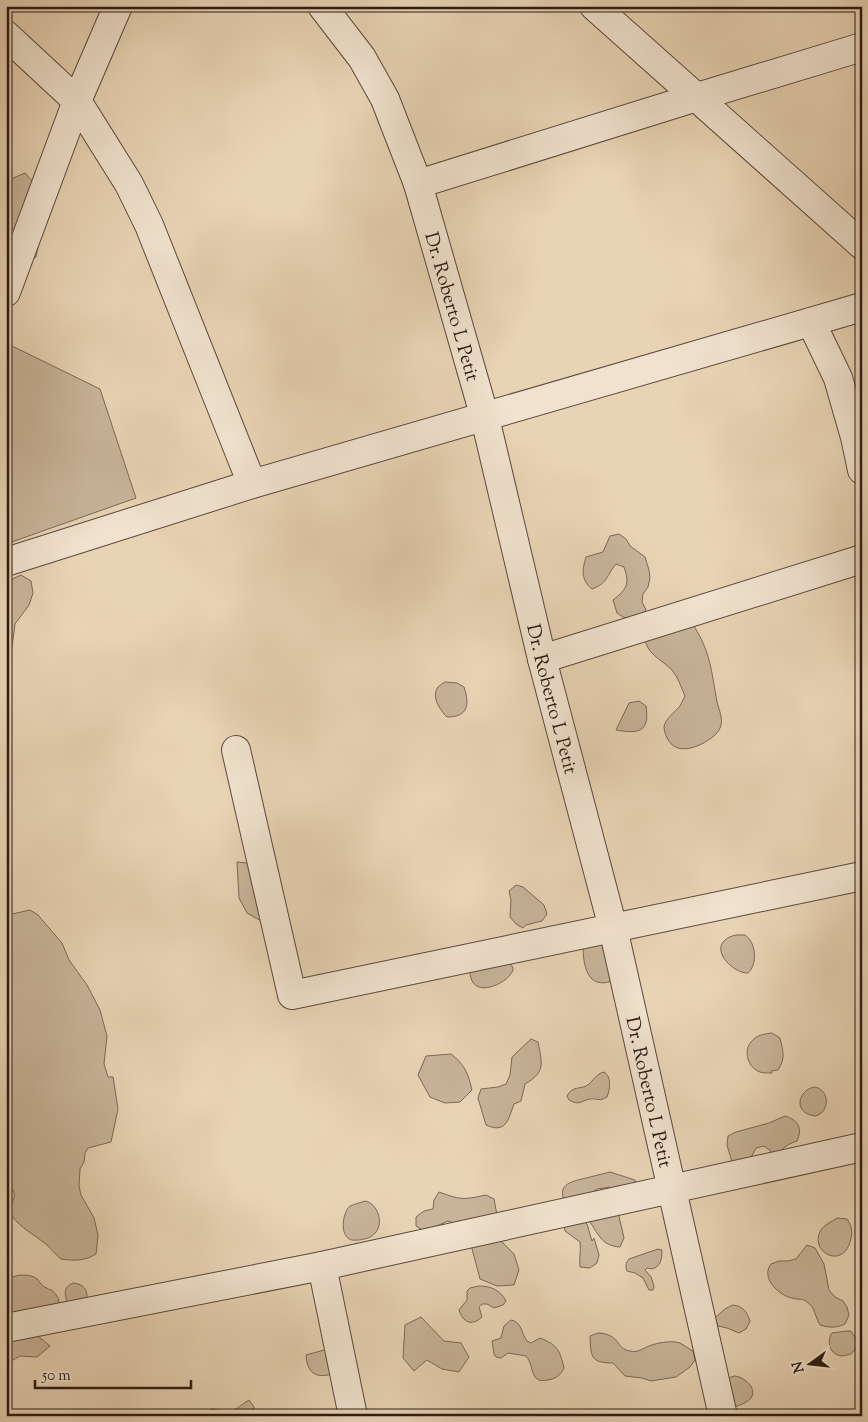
<svg xmlns="http://www.w3.org/2000/svg" width="868" height="1422" font-family="'Sorts Mill Goudy',serif">
<rect width="100%" height="100%" fill="#e8d3b4"/>
<filter id="stains"><feTurbulence type="fractalNoise" baseFrequency=".004" numOctaves="4"/><feColorMatrix values="0 0 0 0 .2 0 0 0 0 .09 0 0 0 0 .02 0 0 0 .5 -.17"/></filter>
<radialGradient id="worn" r=".72"><stop offset=".6" stop-color="#630" stop-opacity="0"/><stop offset="1" stop-color="#630" stop-opacity=".3"/></radialGradient>
<g fill="#c8b499" stroke="#7a6857">
<path d="M25,173l15,17 5,22 -9,45 -30,19v-95z"/>
<path d="M10,345l90,44 36,109 -130,46v-189z"/>
<path d="M619,534l7,5 4,7 15,11 4,13 1,8 -2,9 -5,7 -1,8 4,8c-10,11 -17,12 -29,3l-4,-13c14,-11 17,-16 11,-33l-8,-3c-10,12 -8,19 -24,25 -11,-9 -10,-19 -6,-32l17,-5 7,-16z"/>
<path d="M21,575l10,6 2,12 -4,12 -14,19 -3,23 -6,6v-71z"/>
<path d="M692,623c19,29 19,47 25,79 2,8 7,18 3,26 -2,5 -6,8 -10,11 -13,9 -34,17 -43,-1 -1,-3 -3,-7 -3,-11 1,-8 11,-15 16,-21 2,-3 3,-7 5,-10 -4,-9 -7,-19 -13,-26 -12,-12 -25,-15 -28,-34z"/>
<path d="M445,682l12,1 7,4c6,18 4,30 -17,30 -7,-7 -16,-20 -9,-30 2,-2 5,-4 7,-5z"/>
<path d="M639,701l7,5c4,26 -7,28 -30,24l13,-27z"/>
<path d="M237,862l10,1 13,12 3,47 -16,-9 -8,-15z"/>
<path d="M516,885l7,2 21,18 3,9 -5,7 -16,4 -3,3 -7,-4 -6,-7 1,-17 -2,-9z"/>
<path d="M30,910l8,5 24,28 7,17 18,25 13,25 7,26 -3,28 4,13h5l5,32 -7,33 -23,6 -3,5 -1,9 -4,7 -1,17 2,9 13,23 4,17 -2,19c-11,7 -22,7 -35,5 -5,-4 -9,-9 -14,-14 -8,-7 -29,-19 -34,-28 -9,-14 12,-19 -7,-35v-264l6,-4z"/>
<path d="M736,935h9c11,7 13,29 3,38 -13,1 -37,-21 -23,-33 3,-3 7,-4 11,-5z"/>
<path d="M591,941l9,2 6,6 6,32c-23,8 -28,-12 -29,-31z"/>
<path d="M508,962c2,2 4,3 5,6 1,13 -45,37 -43,0z"/>
<path d="M772,1033l8,5c3,13 6,20 -2,32l-7,1 1,2c-4,0 -9,0 -12,-1 -12,-4 -17,-21 -9,-30 5,-7 13,-8 21,-9z"/>
<path d="M531,1039l7,3c4,21 8,30 -13,42l-4,17 -7,3c-6,16 -8,30 -28,21l-8,-27 3,-9 17,-2 8,-3 4,-9 2,-18z"/>
<path d="M451,1054c14,11 17,19 21,36l-12,12 -15,1 -15,-6 -12,-22 8,-19z"/>
<path d="M604,1072c8,5 6,17 3,25 -8,5 -9,1 -17,2 -10,2 -10,7 -21,1l-2,-4c6,-11 13,-6 21,-11 6,-5 8,-11 16,-13z"/>
<path d="M814,1087c14,1 18,23 2,29 -23,-2 -19,-25 -2,-29z"/>
<path d="M785,1116c13,4 18,12 12,25 -9,3 -14,6 -19,14l-8,-3 1,-1 -7,-5 -8,2 -8,15 -9,4 -7,-5 -5,-17 1,-9 8,-4 33,-9z"/>
<path d="M610,1172l25,8 3,8 -23,7 -5,-8 -13,2 -21,15 -9,2c-12,-21 2,-24 19,-28 8,-2 16,-4 24,-6z"/>
<path d="M439,1192c22,8 24,8 47,3l8,4 3,16 -40,9 -9,-3 -16,7 -8,3 -8,-5v-9l8,-6 9,-2 1,-9z"/>
<path d="M365,1201c12,2 19,21 11,31 -4,6 -11,7 -17,8 -4,0 -8,1 -11,-2 -8,-6 -5,-26 2,-32 4,-2 10,-3 15,-5z"/>
<path d="M618,1212l6,26 -4,9c-19,-1 -22,-14 -32,-28z"/>
<path d="M581,1218l6,6 5,17 2,-3 5,17 -2,8 -7,5 -10,-1c-1,-8 1,-16 0,-25l-15,-11 -1,-8z"/>
<path d="M837,1218l10,1c5,7 6,14 3,23 -8,28 -42,9 -29,-12 3,-5 10,-8 16,-12z"/>
<path d="M484,1240l17,1 13,13 5,16 -5,15 -17,1 -17,-7 -9,-34z"/>
<path d="M807,1245l8,3 9,16 5,26 6,7 8,4 4,6 2,8 -4,9c-9,4 -15,4 -25,1 -5,-8 -5,-18 -13,-23 -5,-4 -9,-2 -15,-4 -11,-2 -26,-15 -24,-27 0,-3 2,-5 3,-7l8,-3h9l8,-2z"/>
<path d="M658,1249l4,1c0,9 -1,16 -10,19l-5,-1 -2,2 6,7 3,9 -1,4h-4l-6,-12 -8,-5 -8,-2c-2,-5 -1,-8 2,-12z"/>
<path d="M20,1275c6,0 12,0 17,4 1,1 5,6 6,7 9,6 9,1 16,14l-2,8 -51,16v-42l6,-5z"/>
<path d="M73,1283c11,1 15,7 14,17l-19,5c-3,-10 -6,-17 5,-22z"/>
<path d="M479,1286c12,0 21,4 27,15l-3,4 -9,3 -7,-4h-5l-3,3 3,10c-11,10 -19,5 -23,-7l8,-10v-9l3,-3z"/>
<path d="M733,1305c10,1 14,7 17,16l-4,8 -7,4 -12,-5 -9,-2 -3,-8c7,-6 8,-9 18,-13z"/>
<path d="M421,1317l23,24 17,2 8,14 -10,15 -17,-3 -15,-9 -13,11 -11,-13 2,-33z"/>
<path d="M511,1320c11,2 10,13 16,21l4,2 9,-5c18,7 20,13 24,30 -3,6 -6,9 -12,11 -24,7 -16,-11 -26,-23l-18,-3 -7,5 -5,-1 -2,-3 -2,-13 9,-3 3,-12z"/>
<path d="M847,1331h4l5,8 1,8 -6,7c0,0 -8,2 -9,2 -12,-1 -16,-14 -10,-23z"/>
<path d="M598,1333c23,1 17,16 32,18 7,2 12,-2 19,-5 8,-3 22,-6 31,-3 4,2 9,6 13,8l2,9 -5,7 -14,10 -25,4 -9,-3 -17,-2 -12,-13c-23,0 -22,-7 -23,-27z"/>
<path d="M38,1336l12,10 -13,11 -17,-1 -14,8v-24z"/>
<path d="M324,1350h4l4,24c-17,5 -25,-2 -26,-19z"/>
<path d="M734,1376c9,0 24,12 17,22 -3,4 -12,8 -18,9l-7,-28z"/>
<path d="M249,1400l5,7 -1,9h-41l-1,-7 9,1 7,4c9,-3 14,-10 22,-14z"/>
</g>
<g fill="none" stroke-linecap="round" stroke-linejoin="round">
<g stroke="#5a493d" stroke-width="30">
<g id="minor">
<path id="s1" d="M322,6l40,52 23,41 33,85 67,234 57,241 71,269 110,488"/>
<path d="M594,6l268,239"/>
<path d="M6,35l71,66 52,83 20,41 103,259"/>
<path d="M418,184l279,-87 165,-50"/>
<path d="M6,292l71,-191 41,-95"/>
<path d="M811,322l27,56 17,59 7,33"/>
<path d="M6,562l246,-78 610,-177"/>
<path d="M542,659l320,-100"/>
<path d="M236,750l56,245 570,-119"/>
<path d="M322,1266l31,150"/>
<path d="M6,1328l316,-62 540,-119"/>
</g>
</g>
<use href="#minor" stroke="#f0e2ce" stroke-width="28"/>
</g>
<g text-anchor="middle" stroke-width="4" stroke-linejoin="round" paint-order="stroke">
<g font-size="19" fill="#2b1b15" stroke="#f0e2ce">
<text dy="7" stroke="none"><textPath href="#s1" startOffset="331">Dr. Roberto L Petit</textPath></text>
<text dy="7" stroke="none"><textPath href="#s1" startOffset="736">Dr. Roberto L Petit</textPath></text>
<text dy="7" stroke="none"><textPath href="#s1" startOffset="1141">Dr. Roberto L Petit</textPath></text>
</g>
</g>
<rect width="868" height="1422" fill="none" stroke="#e8d3b4" stroke-width="25"/>
<rect x="8" y="8" width="853" height="1407" fill="none" stroke="#2b1b15" stroke-width="2.5"/>
<rect x="12" y="12" width="843" height="1397" fill="none" stroke="#2b1b15"/>
<g transform="translate(810 1364) rotate(255)" stroke="#f0e2ce" stroke-width="4" paint-order="stroke">
<path d="M0-4L9 19L0 12L-9 19Z" fill="#2b1b15"/>
<text y="-8" font-size="14" font-weight="bold" text-anchor="middle" fill="#2b1b15">N</text>
</g>
<path d="M35 1380v8h156v-8" fill="none" stroke="#2b1b15" stroke-width="2.5"/>
<text x="42" y="1380" font-size="15" fill="#2b1b15" stroke="#f0e2ce" stroke-width="4" paint-order="stroke">50 m</text>
<rect width="100%" height="100%" filter="url(#stains)"/>
<rect width="100%" height="100%" fill="url(#worn)"/>
</svg>
